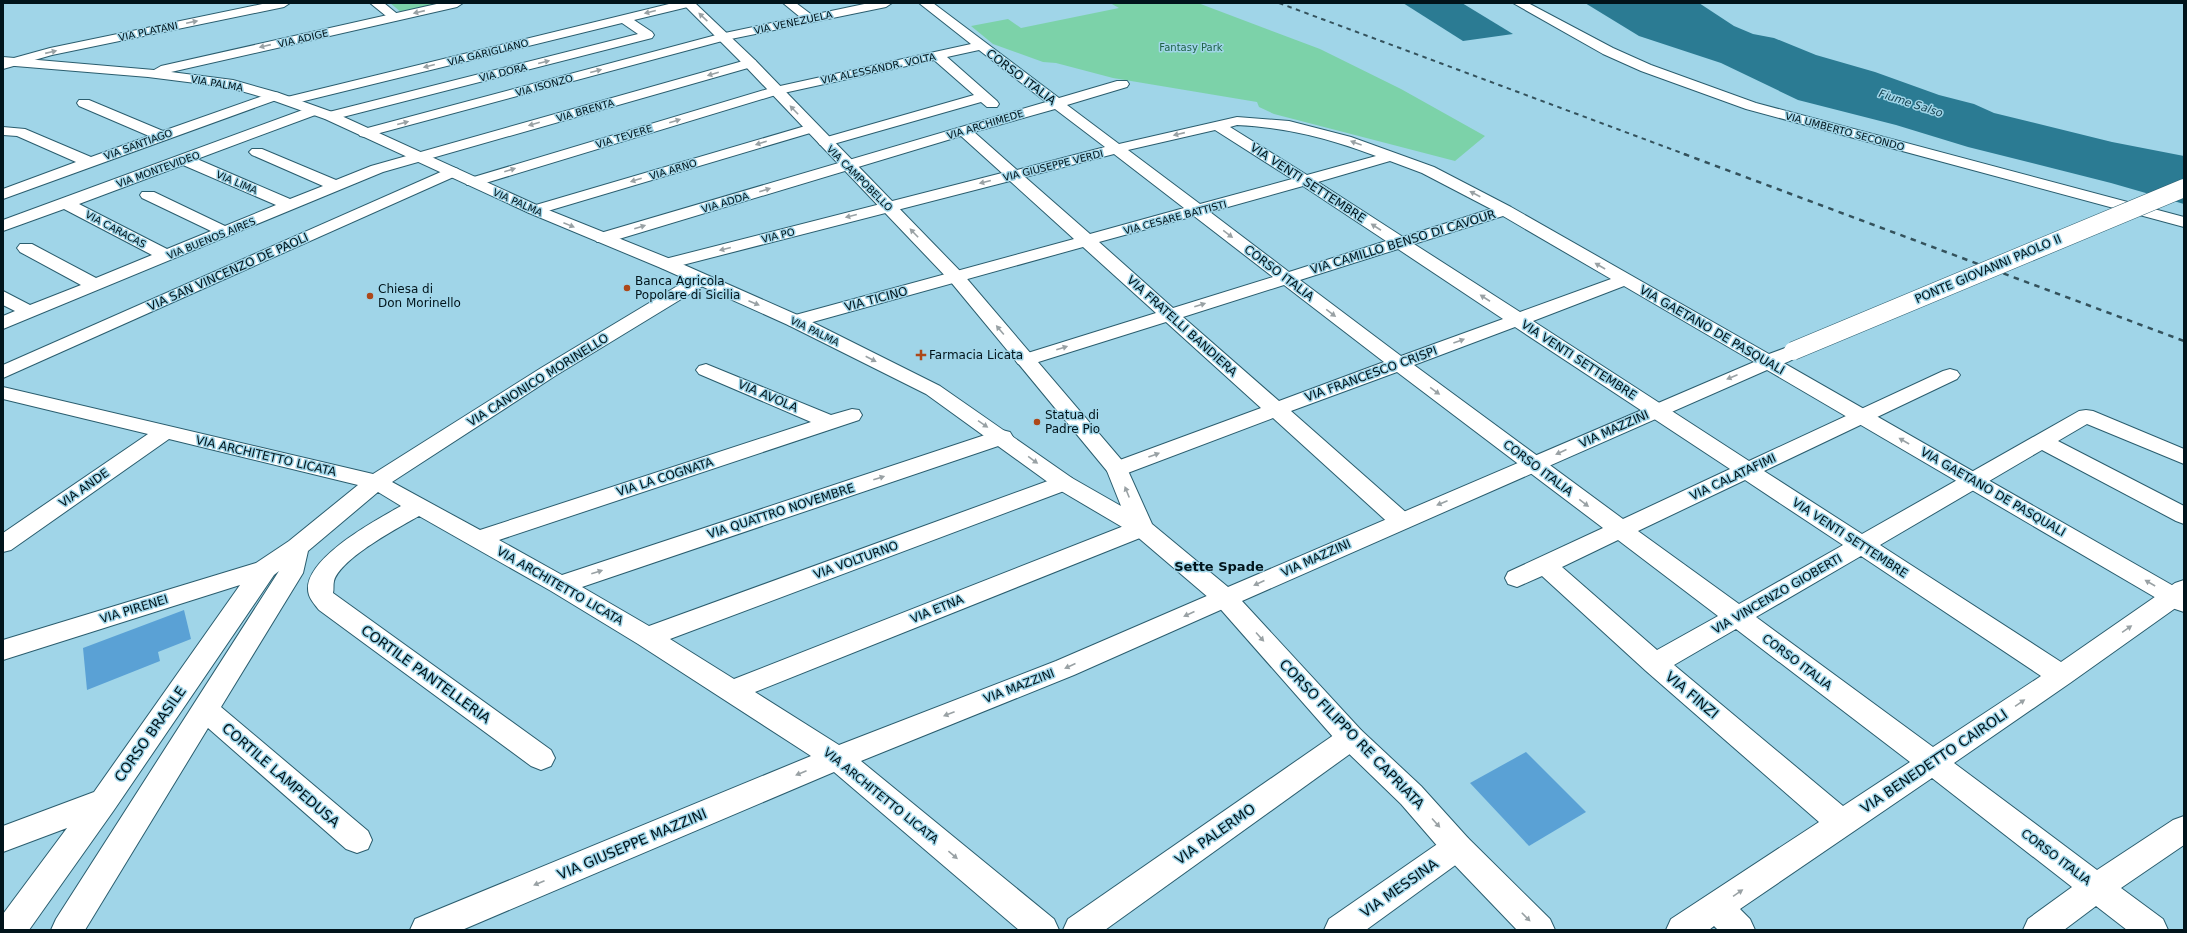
<svg xmlns="http://www.w3.org/2000/svg" width="2187" height="933" font-family="'DejaVu Sans',sans-serif">
<rect width="100%" height="100%" fill="#a0d5e8"/>
<g fill="#7cd2a9">
<path d="M390,3h41l3,2 -33,7z"/>
<path d="M1110,3h88l122,46 81,40 84,47 -30,25 -181,-47 -15,-7 -2,-5 -144,-24 -57,-15 -13,-1 -50,-18 -22,-18 37,-7 13,9 98,-20z"/>
</g>
<g fill="#2b7b93">
<path d="M1403,3h59l51,31 -50,7z"/>
<path d="M1585,3h114l35,23 19,8 21,4 42,17 59,17 64,23 35,9 20,9 118,29 72,14v48l-73,-21 -143,-36 -72,-22 -98,-25 -77,-37 -82,-27z"/>
</g>
<g fill="#5aa1d5">
<path d="M184,610l7,29 -33,13 2,9 -73,29 -4,-42z"/>
<path d="M1526,752l60,60 -57,34 -59,-63z"/>
</g>
<g fill="none" stroke-linecap="round" stroke-linejoin="round">
<g stroke="#2a5d6e" stroke-width="2">
<g id="minor">
<path d="M267,3h23l-6,4 -232,48 -49,14v-8l47,-13z"/>
<path d="M370,3h14l17,14 -6,4 -4,-1z"/>
<path d="M673,3h21l-2,3 -58,14 18,12 2,3 -2,3 -317,81h-10l-2,-3 2,-3 313,-79 -16,-11 -334,82 -7,-4 2,-3z"/>
<path d="M783,3h13l16,12 57,-12h23l-6,4 -160,33 -361,97 -5,-1 -2,-3 2,-3 360,-96 80,-17z"/>
<path d="M919,3h14l126,95 58,-17h10l2,3 -2,3 -60,18 52,39 118,-27 52,4 62,16 83,30 77,40 258,147 24,-9 7,2 3,4c-7,10 -30,18 -42,15l-137,-80 -91,35 216,140 194,-90 7,-2 7,2 3,4 -3,4 -193,92 98,63 217,-123 7,-1 7,1 91,38v15l-97,-40 -29,17 126,65v18l-8,-3 -134,-71 -162,95 181,117 114,-79 9,-3v22l-114,81 -116,80 143,107 76,-50 11,-4v29l-63,43 42,31 5,11h-41l-31,-24 -32,24h-41l5,-11 44,-32 -140,-109 -192,131 10,10 5,11h-37l-4,-4 -5,4h-43l5,-11 148,-97 -173,-151 -104,-95 -25,11 -9,-3 -3,-6 3,-6 95,-44 -206,-156 -106,39 118,104 4,6 -4,6 -8,2 -8,-2 -120,-109 -148,56 -8,2 -8,-2 -3,-5 3,-5 152,-56 -95,-86 -134,42 -7,2 -7,-2 -3,-4 3,-4 138,-43 -73,-66 -281,78 -7,2 -7,-2 -2,-4 2,-4 286,-78 -64,-58 -343,88 -6,-1 -3,-4 3,-4 341,-87 -41,-37 -352,106h-12l-3,-4 3,-4 449,-132 -67,-52 -32,7 50,44 2,3 -2,3h-10l-6,-5 -151,43h-10l-2,-3 2,-3 154,-44 -40,-35 -155,34 -300,91h-12l-2,-3 2,-3 304,-91 200,-44zM1055,109l50,38 -88,23 -43,-38zM1237,125c52,3 90,13 139,31l-69,19 -77,-48zM1215,130l77,49 -92,25 -72,-54zM1114,154l70,54 -94,26 -65,-57zM1390,161l32,12 69,36 -88,28 -85,-55zM1303,186l83,55 -97,31 -79,-60zM1194,216l79,61 -100,31 -74,-66zM1503,216l108,63 -91,33 -106,-68zM1398,249l105,70 -102,37 -101,-76zM1284,285l100,77 -105,39 -96,-84zM1515,327l215,142 -107,50 -209,-154zM1745,480l98,65 -104,59 -101,-73zM1618,540l100,76 -61,34 -95,-83zM1861,556l180,120 -108,71 -177,-130zM1736,629l174,133 -67,44 -169,-141z"/>
<path d="M750,59l5,1 2,3 -2,3 -372,106 -380,157v-13l12,-5 -12,-6v-14l27,14 51,-20 -61,-33 -3,-4 3,-4h12l64,34 56,-23 -88,-46 -61,22v-11l305,-112h10l2,3 -2,3 -121,45 93,40 33,-13 -71,-31 -3,-3 3,-3h10l74,31 35,-14zM183,165l93,40 -51,21 -71,-34h-12l-2,3 2,3 69,33 -44,18 -88,-45z"/>
<path d="M274,92l5,1 2,3 -2,3 -276,100v-10l73,-27 -59,-26 -14,-1v-8l22,2 66,28 58,-21 -70,-30 -2,-3 2,-3h10l74,31z"/>
<path d="M812,124l5,1 2,3 -2,3 -276,82h-12l-2,-3 2,-3z"/>
<path d="M452,167l6,2 2,3 -2,3 -455,203v-13z"/>
<path d="M700,275l6,1 3,4 -3,4 -151,92 -163,106 88,48 331,-108 -112,-48 -3,-4 3,-4 7,-2 125,51 21,-6 7,1 3,5 -3,5 -360,120 63,35 432,-143 8,-2 8,2 3,5 -3,5 -428,145 67,39 407,-148 8,-2 8,2 3,5 -3,5 -402,151 64,40 400,-157 8,-2 8,2 4,6 -4,6 -395,158 84,53 217,-84 160,-69 9,-3 9,3 3,6 -3,6 -160,71 -213,86 193,158 5,11h-40l-185,-158 -372,158h-52l5,-11 396,-163 -173,-112 -87,-53 -132,-75c-21,12 -78,42 -85,65 -1,4 0,8 -1,12l218,157 4,8 -4,8 -10,4 -10,-4 -212,-156c-3,-4 -8,-9 -10,-15 -11,-34 69,-76 92,-89l-23,-14 -70,59 -5,22 -82,134 147,124 4,9 -4,9 -11,4 -11,-4 -138,-121 -123,202h-34l5,-11 223,-348 -5,4 -160,235 -85,120h-26v-16l64,-86 -64,24v-26l91,-34 146,-207 -237,75v-20l253,-77 33,-22 69,-56 -189,-46 -158,111 -8,2v-19l145,-99 -145,-35v-12l370,87 168,-106 153,-92z"/>
<path d="M1351,727l10,3 4,8 -4,8 -256,184h-42l5,-11 273,-189z"/>
<path d="M1457,834l11,4 4,9 -4,9 -102,74h-42l5,-11 117,-81z"/>
</g>
</g>
<g stroke="#2a5d6e" stroke-width="2">
<g id="major">
<path d="M441,3h22l-6,4 -286,65 62,8 46,13 56,20 206,94 132,53 129,57 138,69 132,92 49,28 -14,-35 -157,-190 -205,-215 -63,-63h13l60,57 207,213 163,191 27,60 76,63 540,-231 7,2 409,234v20l-9,-3 -408,-239 -525,231 119,129 60,56 47,52 82,81 5,11h-38l-71,-74 -45,-52 -60,-58 -125,-142 -82,-70 -78,-46 -130,-94 -138,-69 -127,-57 -132,-55 -204,-94 -56,-20 -42,-12 -79,-10 -145,-12v-8l151,13 7,-4z"/>
<path d="M1513,3h15l85,45 38,17 105,38 428,114v10l-438,-118 -105,-38 -38,-17z"/>
</g>
</g>
<use href="#minor" fill="#fff" fill-rule="evenodd"/>
<use href="#major" fill="#fff" fill-rule="evenodd"/>
<path stroke="#34525c" stroke-width="2" stroke-dasharray="4.5 4.5" stroke-linecap="butt" d="M1279,3l408,152"/>
<path stroke="#34525c" stroke-width="2.5" stroke-dasharray="5.5 5.5" stroke-linecap="butt" d="M1684,154l500,187"/>
<g stroke="#2a5d6e" stroke-width="19" stroke-linecap="butt">
<path id="minor-bridge" d="M1793,351l391,-163"/>
</g>
<use href="#minor-bridge" stroke="#fff" stroke-width="18"/>
</g>
<defs><path id="oneway-solid" d="M-6-.8H1V-3.2L6.5 0L1 3.2V.8H-6Z"/></defs>
<g fill="#99a1a4">
<use href="#oneway-solid" transform="translate(419 12) rotate(167)"/>
<use href="#oneway-solid" transform="translate(650 12) rotate(166)"/>
<use href="#oneway-solid" transform="translate(703 17) rotate(-137)"/>
<use href="#oneway-solid" transform="translate(192 22) rotate(-12)"/>
<use href="#oneway-solid" transform="translate(265 46) rotate(167)"/>
<use href="#oneway-solid" transform="translate(51 52) rotate(-13)"/>
<use href="#oneway-solid" transform="translate(544 62) rotate(-14)"/>
<use href="#oneway-solid" transform="translate(429 66) rotate(166)"/>
<use href="#oneway-solid" transform="translate(596 71) rotate(-15)"/>
<use href="#oneway-solid" transform="translate(713 74) rotate(164)"/>
<use href="#oneway-solid" transform="translate(794 110) rotate(-134)"/>
<use href="#oneway-solid" transform="translate(675 121) rotate(-17)"/>
<use href="#oneway-solid" transform="translate(403 123) rotate(-15)"/>
<use href="#oneway-solid" transform="translate(534 124) rotate(164)"/>
<use href="#oneway-solid" transform="translate(1179 134) rotate(167)"/>
<use href="#oneway-solid" transform="translate(761 143) rotate(163)"/>
<use href="#oneway-solid" transform="translate(1356 143) rotate(-160)"/>
<use href="#oneway-solid" transform="translate(510 170) rotate(-17)"/>
<use href="#oneway-solid" transform="translate(636 180) rotate(163)"/>
<use href="#oneway-solid" transform="translate(985 182) rotate(166)"/>
<use href="#oneway-solid" transform="translate(765 190) rotate(-17)"/>
<use href="#oneway-solid" transform="translate(1475 194) rotate(-152)"/>
<use href="#oneway-solid" transform="translate(851 216) rotate(166)"/>
<use href="#oneway-solid" transform="translate(569 225) rotate(22)"/>
<use href="#oneway-solid" transform="translate(640 227) rotate(-17)"/>
<use href="#oneway-solid" transform="translate(1376 227) rotate(-147)"/>
<use href="#oneway-solid" transform="translate(914 233) rotate(-134)"/>
<use href="#oneway-solid" transform="translate(1228 234) rotate(37)"/>
<use href="#oneway-solid" transform="translate(725 249) rotate(166)"/>
<use href="#oneway-solid" transform="translate(1600 266) rotate(-150)"/>
<use href="#oneway-solid" transform="translate(1485 298) rotate(-147)"/>
<use href="#oneway-solid" transform="translate(754 303) rotate(23)"/>
<use href="#oneway-solid" transform="translate(1200 305) rotate(-18)"/>
<use href="#oneway-solid" transform="translate(1331 313) rotate(37)"/>
<use href="#oneway-solid" transform="translate(1000 330) rotate(-130)"/>
<use href="#oneway-solid" transform="translate(1459 341) rotate(-20)"/>
<use href="#oneway-solid" transform="translate(1062 348) rotate(-17)"/>
<use href="#oneway-solid" transform="translate(871 359) rotate(27)"/>
<use href="#oneway-solid" transform="translate(1732 377) rotate(157)"/>
<use href="#oneway-solid" transform="translate(1435 391) rotate(36)"/>
<use href="#oneway-solid" transform="translate(983 424) rotate(34)"/>
<use href="#oneway-solid" transform="translate(1904 441) rotate(-150)"/>
<use href="#oneway-solid" transform="translate(1561 452) rotate(156)"/>
<use href="#oneway-solid" transform="translate(1154 455) rotate(-20)"/>
<use href="#oneway-solid" transform="translate(1033 460) rotate(36)"/>
<use href="#oneway-solid" transform="translate(879 478) rotate(-18)"/>
<use href="#oneway-solid" transform="translate(1127 492) rotate(-112)"/>
<use href="#oneway-solid" transform="translate(1442 503) rotate(157)"/>
<use href="#oneway-solid" transform="translate(1584 503) rotate(38)"/>
<use href="#oneway-solid" transform="translate(597 572) rotate(-18)"/>
<use href="#oneway-solid" transform="translate(1259 583) rotate(156)"/>
<use href="#oneway-solid" transform="translate(2150 583) rotate(-150)"/>
<use href="#oneway-solid" transform="translate(1189 614) rotate(156)"/>
<use href="#oneway-solid" transform="translate(2127 629) rotate(-35)"/>
<use href="#oneway-solid" transform="translate(1260 637) rotate(48)"/>
<use href="#oneway-solid" transform="translate(1070 666) rotate(156)"/>
<use href="#oneway-solid" transform="translate(2020 703) rotate(-34)"/>
<use href="#oneway-solid" transform="translate(949 714) rotate(159)"/>
<use href="#oneway-solid" transform="translate(801 773) rotate(157)"/>
<use href="#oneway-solid" transform="translate(1436 823) rotate(48)"/>
<use href="#oneway-solid" transform="translate(953 855) rotate(40)"/>
<use href="#oneway-solid" transform="translate(539 883) rotate(157)"/>
<use href="#oneway-solid" transform="translate(1738 893) rotate(-34)"/>
<use href="#oneway-solid" transform="translate(1526 917) rotate(45)"/>
</g>
<g fill="#ad4819" stroke="#a0d5e8" stroke-width="1.5">
<circle cx="627" cy="288" r="4"/>
<circle cx="370" cy="296" r="4"/>
<path d="M919 349h4v4h4v4h-4v4h-4v-4h-4v-4h4z"/>
<circle cx="1037" cy="422" r="4"/>
</g>
<g text-anchor="middle" stroke-width="3" stroke-linejoin="round" paint-order="stroke">
<g font-size="10" fill="#01141b" stroke="#a0d5e8">
<text transform="translate(793 22) rotate(-12)" y="4">VIA VENEZUELA</text>
<text transform="translate(148 31) rotate(-12)" y="4">VIA PLATANI</text>
<text transform="translate(303 38) rotate(-13)" y="4">VIA ADIGE</text>
<text transform="translate(488 52) rotate(-14)" y="4">VIA GARIGLIANO</text>
<text transform="translate(878 68) rotate(-12)" y="4">VIA ALESSANDR. VOLTA</text>
<text transform="translate(503 72) rotate(-14)" y="4">VIA DORA</text>
<text transform="translate(217 83) rotate(10)" y="4">VIA PALMA</text>
<text transform="translate(544 85) rotate(-15)" y="4">VIA ISONZO</text>
<text transform="translate(585 110) rotate(-16)" y="4">VIA BRENTA</text>
<text transform="translate(985 124) rotate(-17)" y="4">VIA ARCHIMEDE</text>
<text transform="translate(1845 131) rotate(15)" y="4">VIA UMBERTO SECONDO</text>
<text transform="translate(624 136) rotate(-17)" y="4">VIA TEVERE</text>
<text transform="translate(138 144) rotate(-20)" y="4">VIA SANTIAGO</text>
<text transform="translate(1053 165) rotate(-14)" y="4">VIA GIUSEPPE VERDI</text>
<text transform="translate(158 169) rotate(-20)" y="4">VIA MONTEVIDEO</text>
<text transform="translate(673 169) rotate(-17)" y="4">VIA ARNO</text>
<text transform="translate(860 178) rotate(45)" y="4">VIA CAMPOBELLO</text>
<text transform="translate(237 182) rotate(23)" y="4">VIA LIMA</text>
<text transform="translate(518 202) rotate(24)" y="4">VIA PALMA</text>
<text transform="translate(725 202) rotate(-17)" y="4">VIA ADDA</text>
<text transform="translate(1175 217) rotate(-15)" y="4">VIA CESARE BATTISTI</text>
<text transform="translate(116 229) rotate(28)" y="4">VIA CARACAS</text>
<text transform="translate(778 235) rotate(-14)" y="4">VIA PO</text>
<text transform="translate(211 238) rotate(-22)" y="4">VIA BUENOS AIRES</text>
<text transform="translate(815 331) rotate(26)" y="4">VIA PALMA</text>
</g>
<g font-size="10" fill="#1f6246" stroke="#a0d5e8">
<text x="1191" y="51">Fantasy Park</text>
</g>
<g font-size="11" font-style="italic" fill="#164351" stroke="#a0d5e8">
<text transform="translate(1911 103) rotate(18)" y="4">Fiume Salso</text>
</g>
<g font-size="12" fill="#01141b" stroke="#a0d5e8">
<text transform="translate(1021 77) rotate(37)" y="4">CORSO ITALIA</text>
<text transform="translate(1308 183) rotate(33)" y="4">VIA VENTI SETTEMBRE</text>
<text transform="translate(1403 242) rotate(-17)" y="4">VIA CAMILLO BENSO DI CAVOUR</text>
<text transform="translate(1988 269) rotate(-23)" y="4">PONTE GIOVANNI PAOLO II</text>
<text transform="translate(228 272) rotate(-24)" y="4">VIA SAN VINCENZO DE PAOLI</text>
<text transform="translate(1279 273) rotate(37)" y="4">CORSO ITALIA</text>
<text transform="translate(876 299) rotate(-15)" y="4">VIA TICINO</text>
<text transform="translate(1182 326) rotate(42)" y="4">VIA FRATELLI BANDIERA</text>
<text transform="translate(1712 330) rotate(30)" y="4">VIA GAETANO DE PASQUALI</text>
<text transform="translate(1579 360) rotate(33)" y="4">VIA VENTI SETTEMBRE</text>
<text transform="translate(1371 374) rotate(-20)" y="4">VIA FRANCESCO CRISPI</text>
<text transform="translate(538 380) rotate(-32)" y="4">VIA CANONICO MORINELLO</text>
<text transform="translate(768 396) rotate(23)" y="4">VIA AVOLA</text>
<text transform="translate(1614 429) rotate(-24)" y="4">VIA MAZZINI</text>
<text transform="translate(266 456) rotate(13)" y="4">VIA ARCHITETTO LICATA</text>
<text transform="translate(1538 468) rotate(37)" y="4">CORSO ITALIA</text>
<text transform="translate(665 477) rotate(-18)" y="4">VIA LA COGNATA</text>
<text transform="translate(1733 477) rotate(-25)" y="4">VIA CALATAFIMI</text>
<text transform="translate(84 488) rotate(-35)" y="4">VIA ANDE</text>
<text transform="translate(1993 492) rotate(30)" y="4">VIA GAETANO DE PASQUALI</text>
<text transform="translate(781 511) rotate(-18)" y="4">VIA QUATTRO NOVEMBRE</text>
<text transform="translate(1850 538) rotate(33)" y="4">VIA VENTI SETTEMBRE</text>
<text transform="translate(1316 558) rotate(-24)" y="4">VIA MAZZINI</text>
<text transform="translate(856 560) rotate(-20)" y="4">VIA VOLTURNO</text>
<text transform="translate(560 586) rotate(30)" y="4">VIA ARCHITETTO LICATA</text>
<text transform="translate(1777 594) rotate(-30)" y="4">VIA VINCENZO GIOBERTI</text>
<text transform="translate(134 609) rotate(-17)" y="4">VIA PIRENEI</text>
<text transform="translate(937 609) rotate(-22)" y="4">VIA ETNA</text>
<text transform="translate(1797 662) rotate(37)" y="4">CORSO ITALIA</text>
<text transform="translate(1019 686) rotate(-21)" y="4">VIA MAZZINI</text>
<text transform="translate(881 796) rotate(39)" y="4">VIA ARCHITETTO LICATA</text>
<text transform="translate(2056 857) rotate(37)" y="4">CORSO ITALIA</text>
</g>
<g font-size="12" fill="#01141b" stroke="#a0d5e8" text-anchor="start">
<text x="635" y="285">Banca Agricola<tspan x="635" dy="14">Popolare di Sicilia</tspan></text>
<text x="378" y="293">Chiesa di<tspan x="378" dy="14">Don Morinello</tspan></text>
<text x="929" y="359">Farmacia Licata</text>
<text x="1045" y="419">Statua di<tspan x="1045" dy="14">Padre Pio</tspan></text>
</g>
<g font-size="13" font-weight="bold" fill="#01141b" stroke="#a0d5e8">
<text x="1219" y="571">Sette Spade</text>
</g>
<g font-size="14" fill="#01141b" stroke="#a0d5e8">
<text transform="translate(426 674) rotate(36)" y="5">CORTILE PANTELLERIA</text>
<text transform="translate(1692 695) rotate(40)" y="5">VIA FINZI</text>
<text transform="translate(150 734) rotate(-55)" y="5">CORSO BRASILE</text>
<text transform="translate(1352 734) rotate(46)" y="5">CORSO FILIPPO RE CAPRIATA</text>
<text transform="translate(1934 761) rotate(-34)" y="5">VIA BENEDETTO CAIROLI</text>
<text transform="translate(281 775) rotate(41)" y="5">CORTILE LAMPEDUSA</text>
<text transform="translate(1215 834) rotate(-35)" y="5">VIA PALERMO</text>
<text transform="translate(632 844) rotate(-23)" y="5">VIA GIUSEPPE MAZZINI</text>
<text transform="translate(1399 888) rotate(-35)" y="5">VIA MESSINA</text>
</g>
</g>
<rect width="2187" height="933" fill="none" stroke="#01141b" stroke-width="8"/>
</svg>
